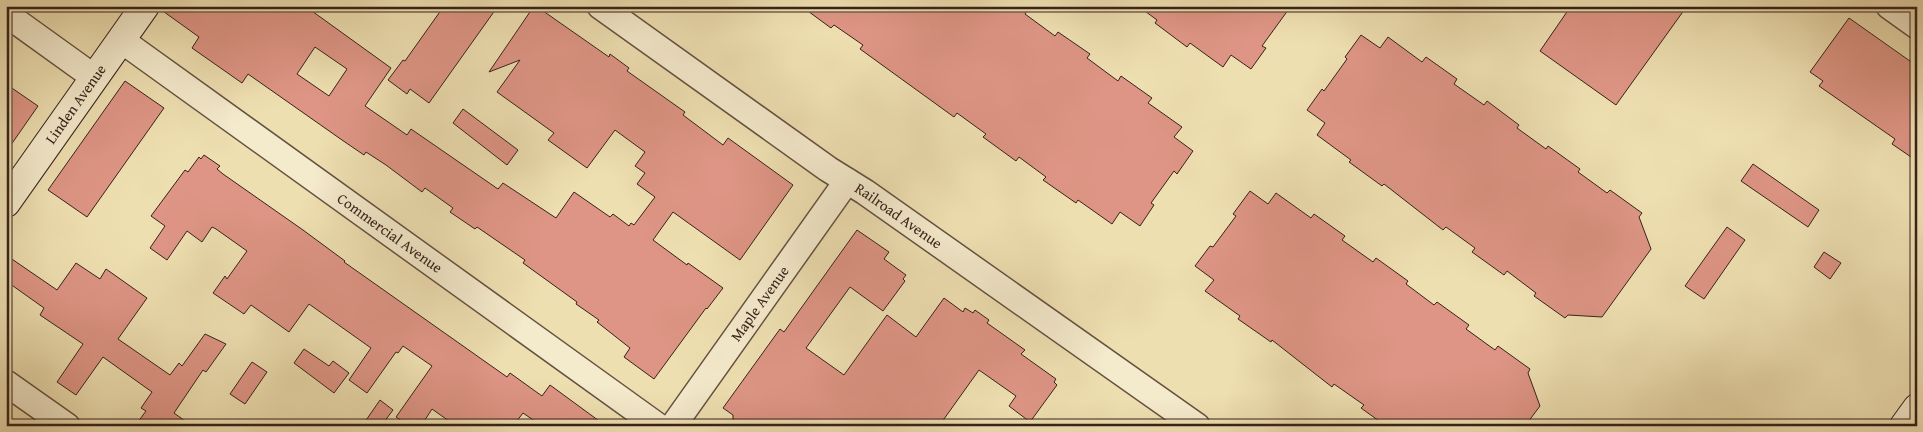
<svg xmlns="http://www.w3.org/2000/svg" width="1923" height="432" font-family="'Gentium Book Plus',serif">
<rect width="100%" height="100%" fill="#eedfb1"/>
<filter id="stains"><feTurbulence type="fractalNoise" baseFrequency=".004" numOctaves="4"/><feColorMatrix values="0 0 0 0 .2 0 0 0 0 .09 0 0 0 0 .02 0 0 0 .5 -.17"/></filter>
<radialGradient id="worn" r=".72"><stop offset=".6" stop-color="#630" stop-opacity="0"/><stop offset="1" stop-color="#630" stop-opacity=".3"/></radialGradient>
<g fill="#de9585" stroke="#37221a" fill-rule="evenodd">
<path d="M160,6h145l86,62 -26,38 42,29 4,-6 87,60 5,-6 53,35 18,-26 36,25 3,-3 16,12 2,-3 3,2 21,-28 -18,-13 8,-11 -10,-7 10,-14 -30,-22 -28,38 -39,-28 6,-7 -57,-41 23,-32 -31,12 45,-66h2l73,51 1,-3 19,14 -2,3 58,41 -2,3 40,30 5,-7 65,47 -53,75 -67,-48 -20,28 34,25 1,-2 35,25 -16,21 -1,-1 -52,71 -30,-22 6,-9 -33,-26 2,-2 -23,-16 1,-2 -54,-39 2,-3 -48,-33 -2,2 -25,-17 3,-4 -28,-20 -3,4 -36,-27 -20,-13 -2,3 -22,-15 -94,-66 -6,9 -50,-35 7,-11 -39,-28zM315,47l32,22 -18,27 -32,-22z"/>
<path d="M444,6h54l-69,97 -19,-14 -3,5 -19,-14 15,-20 2,1z"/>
<path d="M801,6h230l-6,8 30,22 3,-4 32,22 -3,4 31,23 3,-5 31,22 -4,5 34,24 -8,10 19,14 -16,23 -3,-3 -23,32 3,2 -14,21 -20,-14 -8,12 -34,-24 -2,3 -33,-23 3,-3 -27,-20 -3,4 -33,-24 3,-3 -29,-21 -3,4 -94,-68 3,-4 -29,-20 -3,3z"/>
<path d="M1138,6h153l-29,40 4,2 -15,21 -20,-14 -8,12 -33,-24 -3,4 -32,-24 2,-3z"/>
<path d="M1571,6h116l-71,99 -76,-54z"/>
<path d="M1849,18l68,48v95l-25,-17 3,-5 -76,-53 4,-5 -13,-9z"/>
<path d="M1361,35l19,13 8,-11 34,25 4,-5 31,22 -3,5 30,21 3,-4 32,24 -2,3 29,21 2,-3 32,23 -2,3 29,21 3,-3 32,23 -3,4 12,32 -49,68 -34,-2 -3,3 -31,-22 2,-3 -29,-22 -3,4 -32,-23 3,-4 -29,-21 -3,3 -59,-46 -2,2 -33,-24 2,-2 -34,-25 8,-12 -18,-13 15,-21 2,2 23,-32 -2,-2z"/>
<path d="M125,81l39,27 -77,109 -39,-27z"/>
<path d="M6,84l32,22 -32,46z"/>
<path d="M463,109l55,41 -11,15 -54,-42z"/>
<path d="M204,155l16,11 -3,3 6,5 80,56 42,31 -1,1 163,115 3,-4 32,23 8,-11 56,41h-64l-19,-13 -10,13h-57l-24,-17 -11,17h-12l-13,-9 36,-51 -29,-20 -5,7 -2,-1 -29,41 -18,-13 22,-32 -62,-44 -20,28 -38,-27 -7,9 -31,-21 12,-17 2,3 20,-28 -31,-22 -4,-2 -10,15 -15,-11 -20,29 -17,-12 15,-22 -14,-10 34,-46 3,2 11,-15 2,2z"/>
<path d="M1753,164l66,46 -11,17 -67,-46z"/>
<path d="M1250,191l18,13 8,-11 35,25 3,-4 31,22 -3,4 31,22 3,-4 32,23 -2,3 28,21 3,-3 32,23 -3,4 29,21 3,-4 32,23 -2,4 12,33 -15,20h-139l-25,-18 3,-3 -30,-21 -2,3 -60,-47 -1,2 -33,-23 2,-3 -35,-25 9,-11 -19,-14 15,-20 3,1 23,-31 -3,-2z"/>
<path d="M1727,227l18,13 -41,59 -19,-13z"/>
<path d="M857,230l32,22 -5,7 22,16 -3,4 2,2 -22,30 -33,-24 -44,61 38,27 43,-60 29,22 28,-39 19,14 2,-4 8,5 2,-3 14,10 -2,3 38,27 -4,4 35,25 -2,3 3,3 -27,37 -21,-16 7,-10 -37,-26 -40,56h-206v-11l-10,-7 57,-79 4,3z"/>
<path d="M1824,252l17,11 -11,16 -16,-12z"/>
<path d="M6,255l51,35 19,-27 24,16 6,-10 41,29 -29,41 52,36 9,-12 3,3 23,-32 21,10 -20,28 -3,-2 -29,43 18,13h-57l11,-15 -5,-3 11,-16 -49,-35 -27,38 -19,-13 26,-38 -43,-29 4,-7 -38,-27z"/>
<path d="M304,349l25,17 4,-5 16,12 -15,20 -40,-30z"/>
<path d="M252,362l15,10 -22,32 -15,-10z"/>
<path d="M380,400l13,10 -12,16h-19z"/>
</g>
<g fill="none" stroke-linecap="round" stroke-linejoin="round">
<g stroke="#655140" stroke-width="28">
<g id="street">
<path id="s1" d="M600,6l228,163 37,23 332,234"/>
<path d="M1889,6l28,20"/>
<path d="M6,14l89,64"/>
<path id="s2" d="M121,40l537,386"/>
<path d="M6,383l61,43"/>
<path id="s3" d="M673,426l174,-245"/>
</g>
</g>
<g stroke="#37221a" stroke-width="30">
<g id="secondary">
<path id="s4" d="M6,203l139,-197"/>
<path d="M1904,426l13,-18"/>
</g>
</g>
<use href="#street" stroke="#f4eacc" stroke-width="25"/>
<use href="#secondary" stroke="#f4eacc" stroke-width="28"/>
</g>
<g text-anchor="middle" stroke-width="4.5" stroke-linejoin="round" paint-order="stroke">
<g font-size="15" fill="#37221a" stroke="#f4eacc">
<text dy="5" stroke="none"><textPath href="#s4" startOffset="121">Linden Avenue</textPath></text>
<text dy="5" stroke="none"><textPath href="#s1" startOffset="365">Railroad Avenue</textPath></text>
<text dy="5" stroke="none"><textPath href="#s2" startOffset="331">Commercial Avenue</textPath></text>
<text dy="5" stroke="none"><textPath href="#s3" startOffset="150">Maple Avenue</textPath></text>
</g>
</g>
<rect width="1923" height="432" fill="none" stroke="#eedfb1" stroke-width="25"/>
<rect x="8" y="8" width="1908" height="417" fill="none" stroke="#37221a" stroke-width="2.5"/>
<rect x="12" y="12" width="1898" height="407" fill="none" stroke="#37221a"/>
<rect width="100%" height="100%" filter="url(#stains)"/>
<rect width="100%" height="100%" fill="url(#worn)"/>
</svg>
